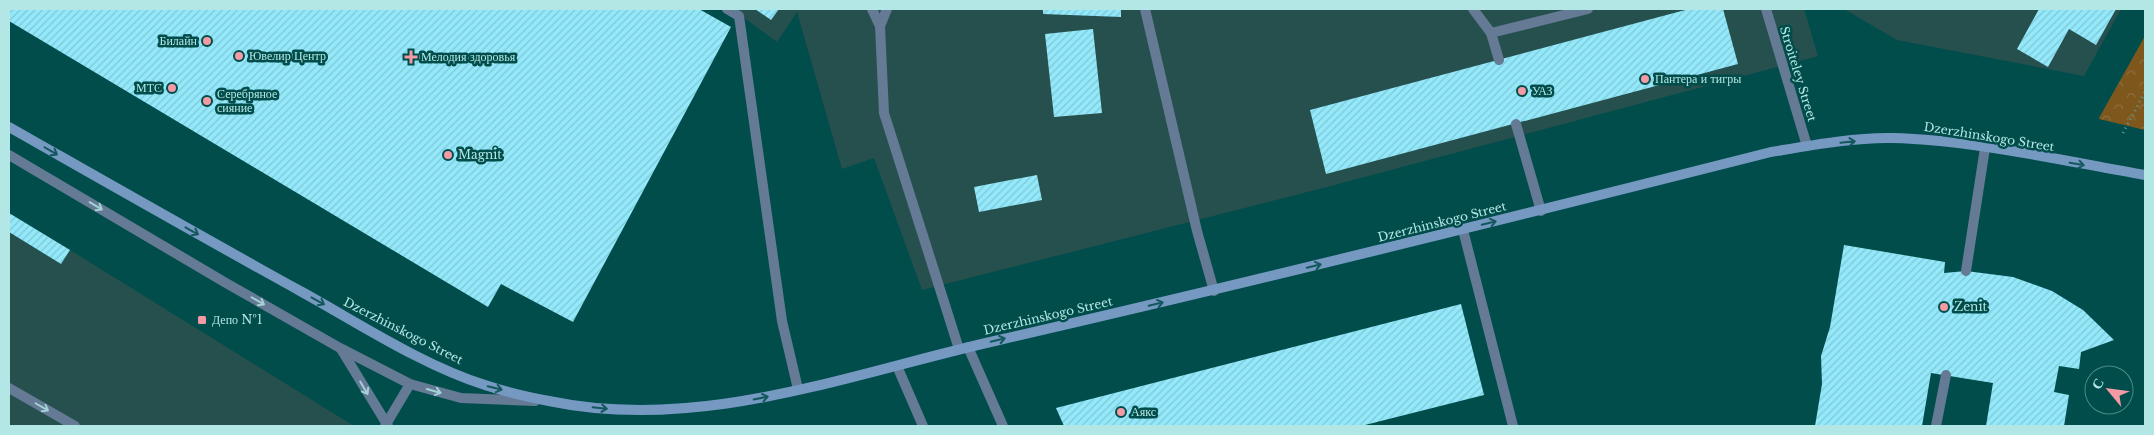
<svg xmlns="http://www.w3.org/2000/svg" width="2154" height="435" font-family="'Libre Baskerville',serif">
<defs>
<pattern id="park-crowns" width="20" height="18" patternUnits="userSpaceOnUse" patternTransform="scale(1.25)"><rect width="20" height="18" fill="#7e571d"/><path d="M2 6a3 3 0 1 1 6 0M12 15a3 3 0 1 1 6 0" fill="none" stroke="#8e6f3e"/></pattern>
<pattern id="building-hatch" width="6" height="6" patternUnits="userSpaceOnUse" patternTransform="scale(1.25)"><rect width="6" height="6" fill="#93e8fa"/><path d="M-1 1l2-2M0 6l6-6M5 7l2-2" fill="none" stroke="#80c7d6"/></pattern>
</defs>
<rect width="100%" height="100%" fill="#014d4b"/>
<g fill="#26504e">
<path d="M732,9h1072l14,47 -491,131 -405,103 -48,-132 -32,11 -45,-157 -20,30z"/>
<path d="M1844,9h277l-37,67 -187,-36z"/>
<path d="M9,232l52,32 9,-14 284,176h-345z"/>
</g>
<path fill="url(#park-crowns)" d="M2145,36v94l-46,-11v-1z"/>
<g fill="url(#building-hatch)">
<path d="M9,9h690l32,18 -158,295 -72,-38 -13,23 -479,-286z"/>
<path d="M755,9h24l-8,11z"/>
<path d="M1043,9h78v8l-78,-3z"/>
<path d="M1689,9h34l15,55 -412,110 -16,-64z"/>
<path d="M2039,9h77l-20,36 -27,-16 -21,38 -31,-18z"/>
<path d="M1093,29l9,84 -48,4 -9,-83z"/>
<path d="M1037,175l5,25 -63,12 -5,-25z"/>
<path d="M9,213l61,37 -9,14 -52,-32z"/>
<path d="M1844,245l101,17 -1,11 22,-2 47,6 39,14 31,19 31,30 -33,12 -2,17 -20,-3 -5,26 15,3 -5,31h-78l7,-43 -62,-10 -9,53h-107l7,-42 -1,-28 9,-29z"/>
<path d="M1461,304l23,91 -123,31h-297l-8,-18z"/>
</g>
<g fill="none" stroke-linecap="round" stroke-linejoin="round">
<path stroke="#5b9b99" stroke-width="3" stroke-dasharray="1 4" stroke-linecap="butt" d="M2123,133l22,-41"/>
<g stroke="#647a95" stroke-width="10">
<path d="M727,9l12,7 43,305 16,68"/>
<path d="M872,9l8,17 4,87 75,236"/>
<path d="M1145,9l52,222 17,60"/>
<path d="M1473,9l18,24"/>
<path d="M880,26l7,-17"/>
<path d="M1499,60l-8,-27 97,-24"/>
<path d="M1516,124l25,87"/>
<path d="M9,155l217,128 114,65 70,36 51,14 74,3"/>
<path d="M1463,230l50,196"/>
<path d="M1966,271l19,-123"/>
<path d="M968,347l35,79"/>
<path d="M341,349l47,77"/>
<path d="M897,366l26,60"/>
<path d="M9,388l66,38"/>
<path d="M385,426l25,-42"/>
<path d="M1936,426l10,-51"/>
</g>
<path stroke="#647a95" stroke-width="10" d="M1766,9l41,137"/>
<path stroke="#7699c2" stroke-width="10" d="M9,127c97,55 195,111 293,165 58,32 120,73 183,93 21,7 43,12 64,16 152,32 303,-28 450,-61 258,-59 515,-123 772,-188 36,-6 85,-15 121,-14 82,2 172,23 253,37"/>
</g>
<defs><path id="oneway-shaft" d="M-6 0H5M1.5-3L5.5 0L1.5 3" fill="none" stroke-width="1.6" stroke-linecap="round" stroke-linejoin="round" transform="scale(1.25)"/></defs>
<g stroke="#13585d">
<use href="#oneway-shaft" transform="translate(1848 142) rotate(-6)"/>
<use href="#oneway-shaft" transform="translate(51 151) rotate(30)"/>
<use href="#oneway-shaft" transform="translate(2077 164) rotate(10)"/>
<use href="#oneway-shaft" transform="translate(1489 223) rotate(-14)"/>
<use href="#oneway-shaft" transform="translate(192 231) rotate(29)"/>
<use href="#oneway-shaft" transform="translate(1314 266) rotate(-14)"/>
<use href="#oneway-shaft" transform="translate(318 301) rotate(29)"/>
<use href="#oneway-shaft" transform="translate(1156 304) rotate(-13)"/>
<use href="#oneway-shaft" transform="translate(998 340) rotate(-13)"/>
<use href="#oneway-shaft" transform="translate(495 388) rotate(14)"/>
<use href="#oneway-shaft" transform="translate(761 398) rotate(-12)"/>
<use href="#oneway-shaft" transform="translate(600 408) rotate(6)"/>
</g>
<g stroke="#a3d1d5">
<use href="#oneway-shaft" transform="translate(96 206) rotate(31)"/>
<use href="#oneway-shaft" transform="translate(258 301) rotate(30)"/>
<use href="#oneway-shaft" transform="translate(364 388) rotate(59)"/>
<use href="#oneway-shaft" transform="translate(434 391) rotate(16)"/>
<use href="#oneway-shaft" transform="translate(42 407) rotate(30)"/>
</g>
<g fill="#f49aa4" stroke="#014d4b" stroke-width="2">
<circle cx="207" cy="41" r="5"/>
<circle cx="239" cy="56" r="5"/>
<path d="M408.5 49.5h5v5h5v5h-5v5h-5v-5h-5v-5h5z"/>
<circle cx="1645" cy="79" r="5"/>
<circle cx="172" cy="88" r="5"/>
<circle cx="1522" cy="91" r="5"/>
<circle cx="207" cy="101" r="5"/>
<circle cx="448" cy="155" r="5"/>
<circle cx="1944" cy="307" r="5"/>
<rect x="197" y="315" width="10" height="10" rx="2.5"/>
<circle cx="1121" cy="412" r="5"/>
</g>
<g text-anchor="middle" stroke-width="5" stroke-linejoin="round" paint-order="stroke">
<g font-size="12" fill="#b3e7e5" stroke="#014d4b" text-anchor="start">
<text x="197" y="45" text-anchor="end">Билайн</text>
<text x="249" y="60">Ювелир Центр</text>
<text x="421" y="61">Мелодия здоровья</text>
<text x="1655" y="83">Пантера и тигры</text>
<text x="162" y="92" text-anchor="end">МТС</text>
<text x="1532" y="95">УАЗ</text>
<text x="217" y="98">Серебряное<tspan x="217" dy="14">сияние</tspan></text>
<text x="458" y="159">Magnit</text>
<text x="1954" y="311">Zenit</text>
<text x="212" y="324">Депо №1</text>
<text x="1131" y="416">Аякс</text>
</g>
<g font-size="12" fill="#b3e7e5" stroke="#014d4b">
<text transform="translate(1798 74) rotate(73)" y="4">Stroiteley Street</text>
<text transform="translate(1989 137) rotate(9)" y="4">Dzerzhinskogo Street</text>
<text transform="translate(1442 222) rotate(-14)" y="4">Dzerzhinskogo Street</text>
<text transform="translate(1048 316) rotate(-13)" y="4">Dzerzhinskogo Street</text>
<text transform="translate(403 331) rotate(27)" y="4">Dzerzhinskogo Street</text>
</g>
</g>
<rect width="2154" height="435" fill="none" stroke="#b3e7e5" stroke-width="20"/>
<g transform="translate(2109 390) rotate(299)"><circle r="24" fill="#014d4b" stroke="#488b89"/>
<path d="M0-4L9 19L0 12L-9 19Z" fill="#f49aa4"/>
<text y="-8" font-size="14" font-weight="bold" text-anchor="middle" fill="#b3e7e5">С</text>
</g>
</svg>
